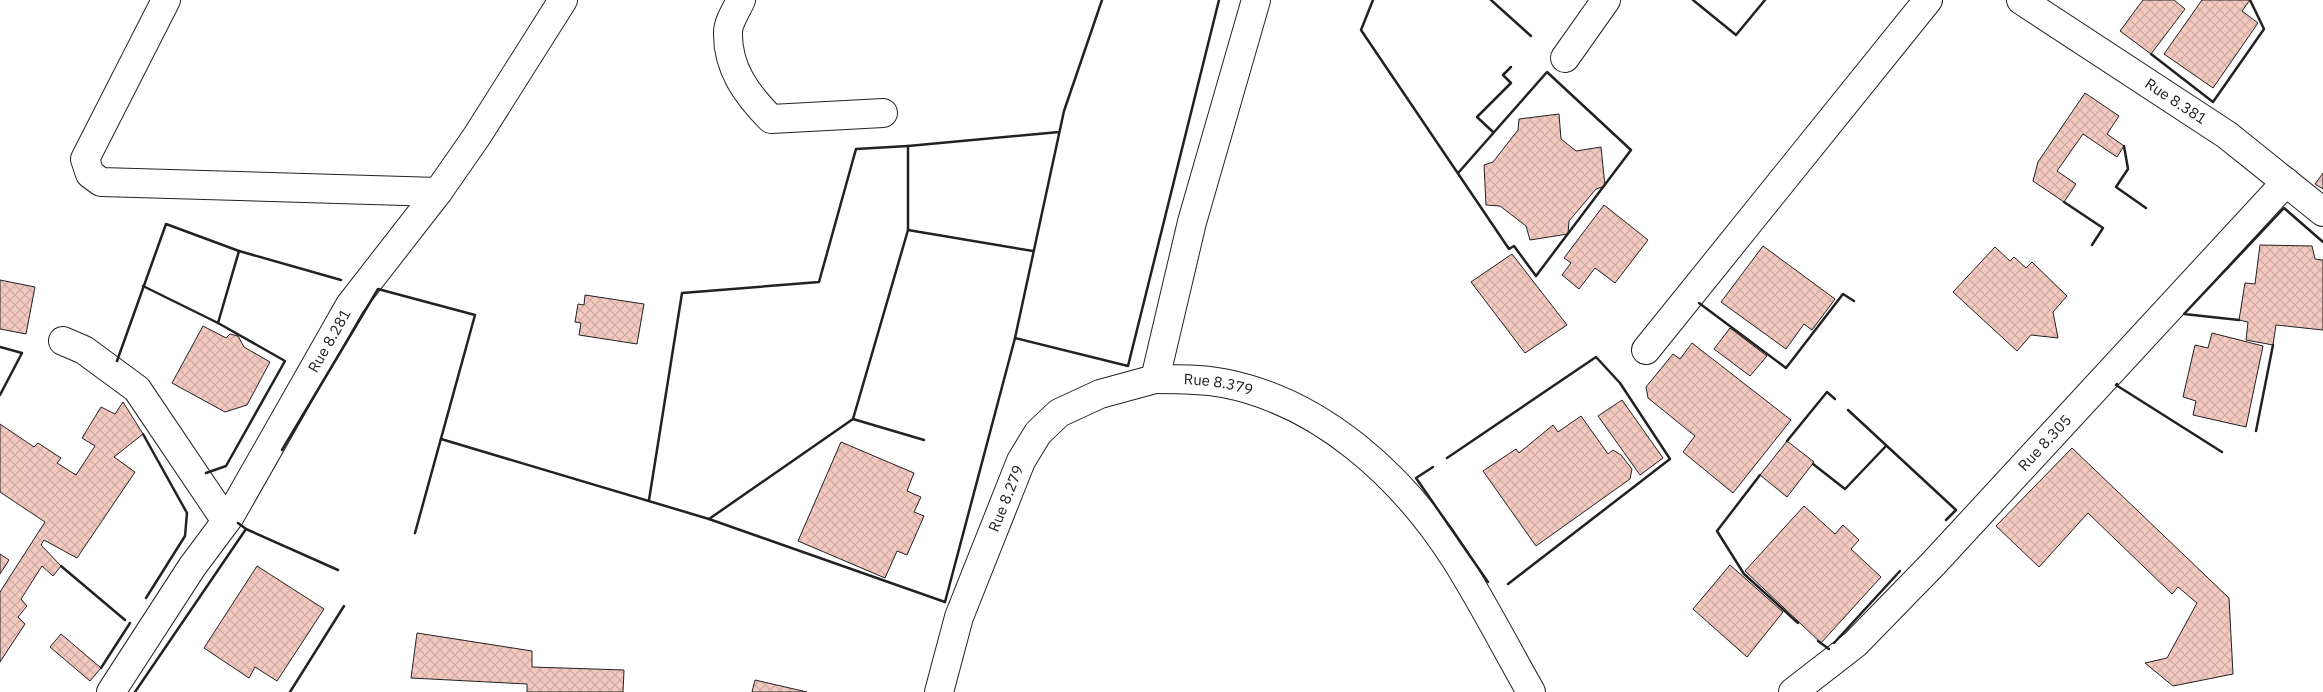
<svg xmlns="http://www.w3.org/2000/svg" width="2323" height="692" font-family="'IBM Plex Sans',sans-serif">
<defs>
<pattern id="building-cross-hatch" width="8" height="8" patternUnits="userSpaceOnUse" patternTransform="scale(1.25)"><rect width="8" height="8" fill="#f3c9c0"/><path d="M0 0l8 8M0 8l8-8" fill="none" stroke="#d0aca5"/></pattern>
</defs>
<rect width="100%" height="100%" fill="#fff"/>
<g fill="url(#building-cross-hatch)" stroke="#222">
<path d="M2143,0h31l11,9 -34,45 -31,-23z"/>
<path d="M2202,0h48l-8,11 16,12 -45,65 -49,-34z"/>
<path d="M2085,93l34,23 -12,18 17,12 -7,11 -34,-23 -26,37 19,13 -12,18 -31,-21 5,-19z"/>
<path d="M1559,114l2,25 15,12 25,-4 4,39 -9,3 -27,32 -1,13 -38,6 -4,-14 -26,-20 -14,-1 -2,-40 9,-3 25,-32 1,-11z"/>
<path d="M2323,173v16l-8,-5z"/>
<path d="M1604,205l44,35 -33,43 -20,-15 -16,21 -17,-14 9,-12 -7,-5z"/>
<path d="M2260,245l52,1 3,13 8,1v70l-47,-5 -3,20 -27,-5 2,-18 -9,-2 6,-37 10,1z"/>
<path d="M1763,246l72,53 -23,31 -8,-6 -18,25 -65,-47z"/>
<path d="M1995,247l15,14 4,-4 12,11 6,-6 35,34 -14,16 5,26 -27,-3 -14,16 -64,-59z"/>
<path d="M1512,254l55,71 -42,28 -54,-71z"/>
<path d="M0,280l35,7 -9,47 -26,-5z"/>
<path d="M585,295l59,9 -7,40 -58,-9 2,-12 -6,-1 3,-18 6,1z"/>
<path d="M203,326l23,12 4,-4 8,2 6,11 26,15 -23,43 -22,7 -53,-29z"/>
<path d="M1730,328l37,28 -17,20 -36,-27z"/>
<path d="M2212,333l51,13 -17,81 -53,-12 3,-14 -13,-4 12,-52 13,3z"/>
<path d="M1692,343l99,77 -58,73 -50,-41 12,-16 -47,-38 -2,-11 27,-33 7,5z"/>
<path d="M1622,400l41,58 -23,17 -42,-59z"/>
<path d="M123,402l20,32 -29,23 21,15 -58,86 -33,-18 -3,5 20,21 -8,10 -11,-10 -21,33 6,7 -9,11 7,7 -25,38v-70l45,-70 -45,-30v-68l34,23 4,-4 23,15 -4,5 19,12 19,-29 -13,-8 19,-31 14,7z"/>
<path d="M1581,416l27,38 5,-4 8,5 11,14 -2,10 -94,67 -53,-75 33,-22 3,4 34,-28 5,7z"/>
<path d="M1787,441l27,21 -27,35 -27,-22z"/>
<path d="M841,442l73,31 -7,18 14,6 -7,15 10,4 -17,39 -10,-4 -12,27 -87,-37z"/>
<path d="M2072,448l157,150 4,76 -60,12 -28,-23 22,-5 30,-55 -19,-16 -6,7 -84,-81 -49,54 -43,-41z"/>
<path d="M1804,506l31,28 8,-9 16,15 -8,9 30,28 -60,66 -76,-72z"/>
<path d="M0,554l9,6 -9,14z"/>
<path d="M1730,565l53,47 -36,45 -54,-48z"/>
<path d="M257,566l67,43 -47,72 -22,-14 -6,11 -45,-30z"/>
<path d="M417,633l115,18v16l92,3 -1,22h-96v-8l-116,-6z"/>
<path d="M61,634l40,34 -11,13 -40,-34z"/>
<path d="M755,680l52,12h-55z"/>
</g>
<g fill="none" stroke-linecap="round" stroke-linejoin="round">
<g stroke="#222" stroke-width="30">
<g id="minor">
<path d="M166,0l-81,159 5,15 11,8 337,10"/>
<path d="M741,0c-4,9 -13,22 -13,32 -1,36 19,63 43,87l112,-6"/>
<path id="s1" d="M1256,0l-64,222 -37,157c23,0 46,0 68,4 99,19 180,94 233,177 27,43 50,88 75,132"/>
<path id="s2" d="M2021,0l206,135 96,77"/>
<path d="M1565,58l41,-58"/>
<path d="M63,341l21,9 53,39 89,132"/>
<path d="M1646,350l282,-350"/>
<path id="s3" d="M111,692l81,-125 38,-51 120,-211 88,-113 39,-56 86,-136"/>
<path id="s4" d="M939,692l20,-75 62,-156 17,-28 21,-20 41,-19 55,-15"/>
<path id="s5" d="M1793,692l62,-48 78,-80 353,-382"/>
</g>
</g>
<use href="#minor" stroke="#fff" stroke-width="28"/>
<g stroke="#222" stroke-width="2.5">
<path d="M1373,0l-12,30 148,219 5,-3 22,30 95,-126 -84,-78 -88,100"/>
<path d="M1491,0l40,36"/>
<path d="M1693,0l43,35 29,-35"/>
<path d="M2151,54l62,48 51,-73 -14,-29"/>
<path d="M1059,132l-151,14v84l-55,189 -144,100 236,83 70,-264 49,-227 38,-111"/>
<path d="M1493,132l-16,-15 34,-34 -8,-8 8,-8"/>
<path d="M2124,146l4,23 -12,18 30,21"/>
<path d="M2064,202l39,26 -11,17"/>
<path d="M908,230l125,21"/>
<path d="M143,286l75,37 67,38 -59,105 -20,7"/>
<path d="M1699,303l87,65 57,-74 11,7"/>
<path d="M2239,320l-55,-6 100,-106 39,34"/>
<path d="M218,323l21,-72"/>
<path d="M1015,338l113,28 91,-366"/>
<path d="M0,347l22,6 -22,42"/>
<path d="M117,361l49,-137 73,27 102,29"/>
<path d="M2117,384l-1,1 106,67"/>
<path d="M1848,410l108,100 -10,10"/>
<path d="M853,419l71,21"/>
<path d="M2256,431l17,-86"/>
<path d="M143,434l44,79 -2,23 -39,62"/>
<path d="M441,439l268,80"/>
<path d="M1787,441l40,-49 8,7"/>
<path d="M282,450l96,-161 97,26 -60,218"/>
<path d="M1447,458l149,-101 24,26 50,76 -162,125"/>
<path d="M1813,464l32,25 41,-43"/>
<path d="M1433,467l-17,11 72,104"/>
<path d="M1760,475l-43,56 27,43 54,49"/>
<path d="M649,500l33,-207 137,-11 37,-133 52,-3"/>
<path d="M238,523l8,6 92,41"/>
<path d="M61,566l64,54"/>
<path d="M1818,641l11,8"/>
<path d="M1834,643l66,-72"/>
<path d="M101,668l29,-45"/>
<path d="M135,692l111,-163"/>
<path d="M290,692l54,-86"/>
</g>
</g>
<g text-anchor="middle" stroke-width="4" stroke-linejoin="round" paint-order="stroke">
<g font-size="15" fill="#222" stroke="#fff">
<text dy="5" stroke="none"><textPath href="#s2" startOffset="185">Rue 8.381</textPath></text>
<text dy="5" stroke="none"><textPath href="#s3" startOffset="414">Rue 8.281</textPath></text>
<text dy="5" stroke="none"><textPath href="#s1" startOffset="456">Rue 8.379</textPath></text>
<text dy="5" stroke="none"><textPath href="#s5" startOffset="355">Rue 8.305</textPath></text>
<text dy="5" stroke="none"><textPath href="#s4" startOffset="205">Rue 8.279</textPath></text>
</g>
</g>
</svg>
